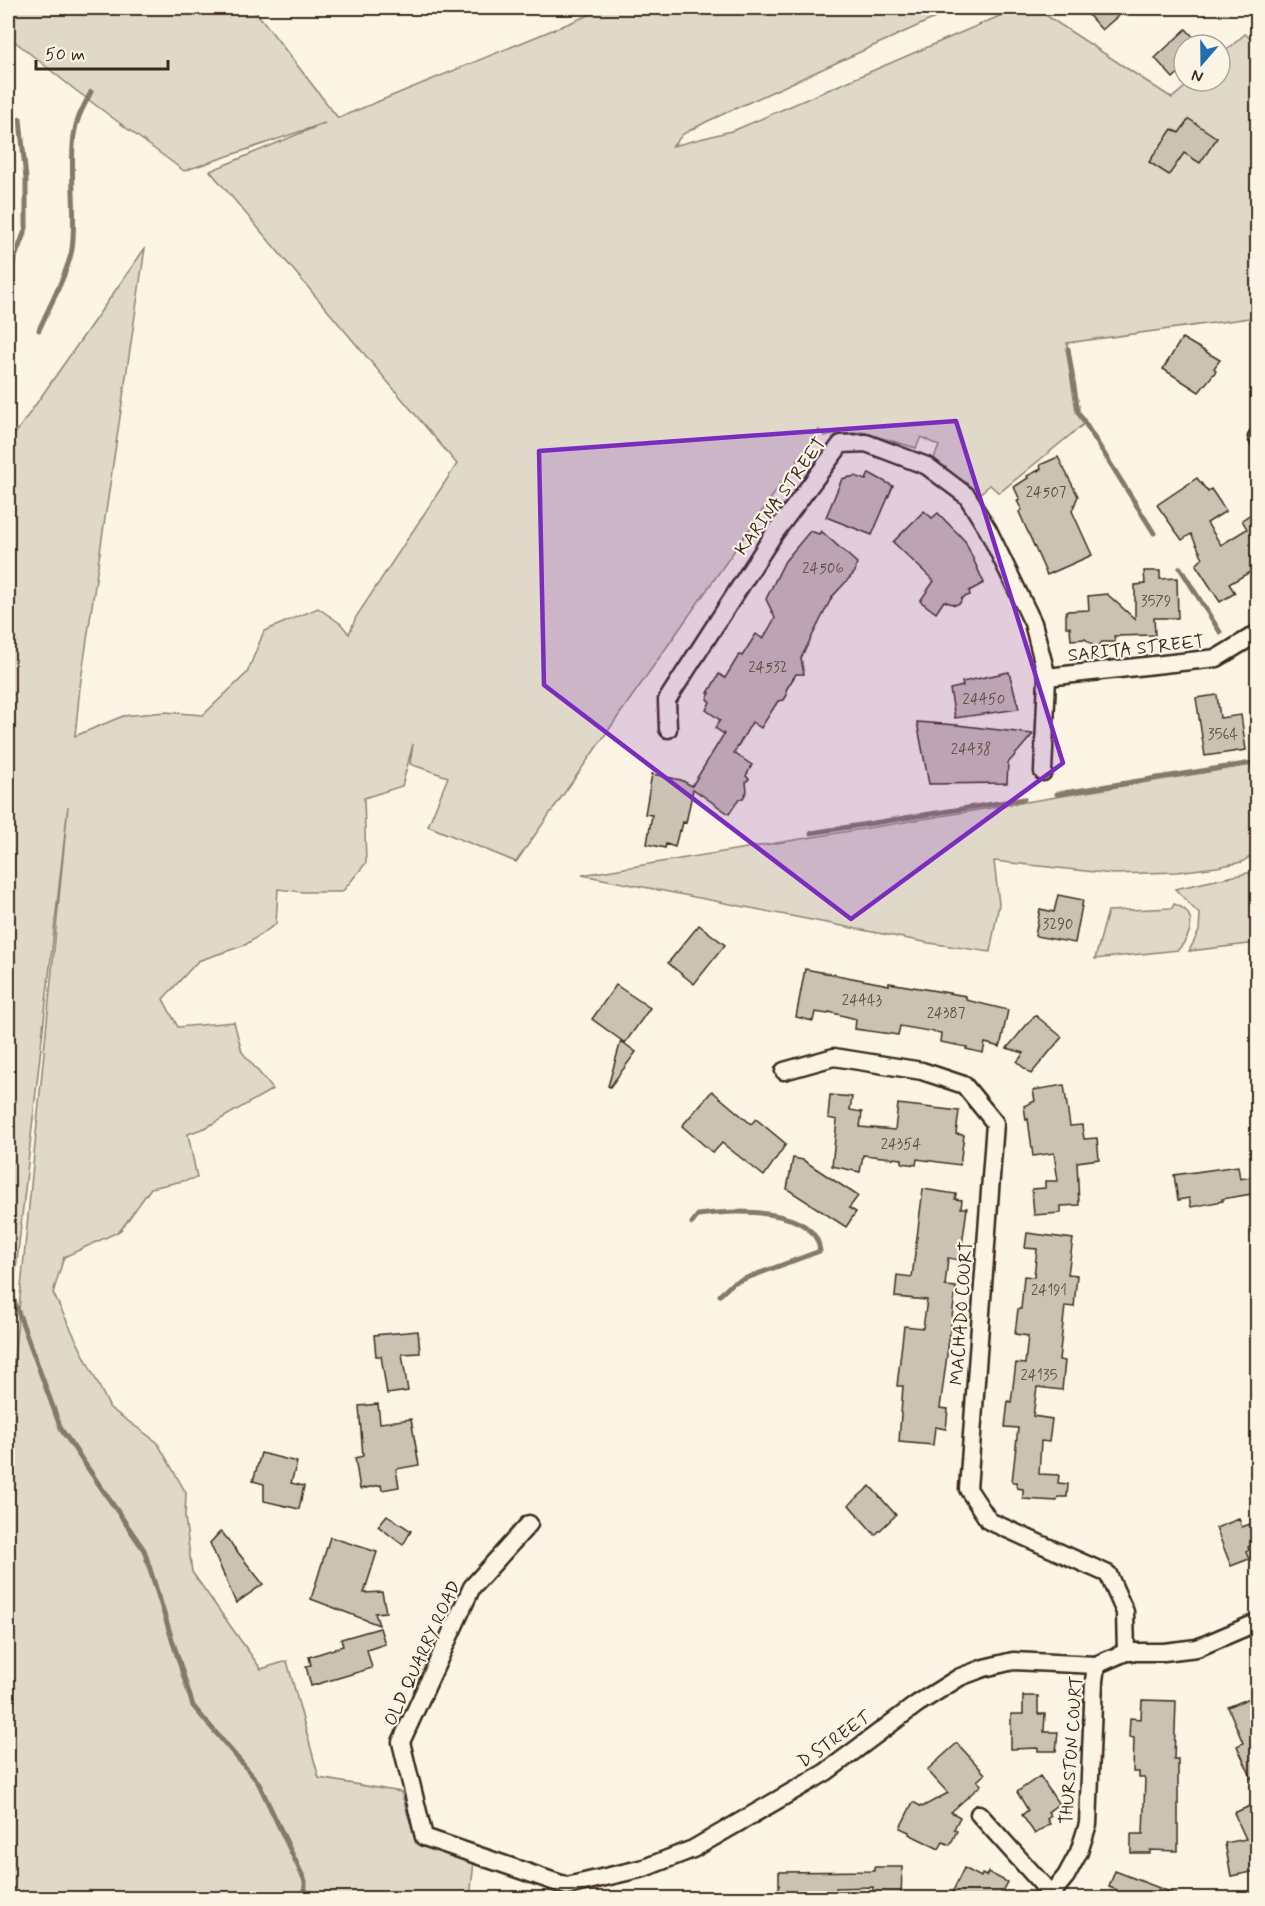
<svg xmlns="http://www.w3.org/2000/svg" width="1265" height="1906" font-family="Mynerve,sans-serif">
<rect width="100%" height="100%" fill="#fcf5e5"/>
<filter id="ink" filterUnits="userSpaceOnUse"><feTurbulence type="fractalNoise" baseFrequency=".0167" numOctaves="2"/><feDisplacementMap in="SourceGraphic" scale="12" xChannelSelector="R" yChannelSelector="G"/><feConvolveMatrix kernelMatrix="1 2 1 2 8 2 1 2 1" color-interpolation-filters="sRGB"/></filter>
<g filter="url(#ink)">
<g fill="#e0d8c8" stroke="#8e8173" stroke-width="1.5">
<path d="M8,8h245l85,110 268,-110h351l-249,113 -25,13 -10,12 62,-16 283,-122h17l137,90 20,-17h28v-25l25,-22 12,11v272l-190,26 11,69 7,11 -86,70 -9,-8 -12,10 -44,-37 5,-12 -18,-9 -5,11 -54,-16 -37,4 -6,-6 -303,432 -88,-36 20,-49 -38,-13 3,-20 -11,42 -38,12 2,65 -24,29h-39l-25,-3 -2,35 -31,21 -47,16 -35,38 15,28 56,-5 8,30 31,37 -66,38 -19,7 9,44 -46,10 -31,43 -56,26 -11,36 57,115 47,34 29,51 -1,24 7,55 69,97 26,-8 32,117 82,14 15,49 58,20 -4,37h-462v-477l60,-615 -60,535v-897l137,-196 -65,439 -5,49 48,-20 42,-4 38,3 44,-42 17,-42 54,-23 23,16 8,10 7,-17 101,-153 -247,-293 115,-48 -141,48 -110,-82 -66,-53z"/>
<path d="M1257,764v88l-15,10 -25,5 -40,5 -64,2 -119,-13 5,43 -9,48 -61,-9 -347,-68z"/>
<path d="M1257,871v72l-68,8 10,-20 1,-16 -25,-26z"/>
<path d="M1174,904c25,8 18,31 4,46l-83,9 13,-48 64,-3z"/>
</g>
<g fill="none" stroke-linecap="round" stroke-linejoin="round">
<g stroke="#85796b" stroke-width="5">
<path d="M8,276l18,-48v-49l-6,-60"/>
<path d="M39,330c9,-21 30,-60 33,-81 5,-38 -3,-76 2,-114 2,-16 10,-29 17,-43"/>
<path d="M1068,349l10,63 76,121"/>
<path d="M1180,568l40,64"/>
<path d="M1057,794l201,-32"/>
<path d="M811,833l213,-34"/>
<path d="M692,1223l6,-8c32,-5 118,-9 122,36l-87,32 -13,12"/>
<path d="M8,1284l53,145 83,121 49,156 65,76 47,99v17"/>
</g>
</g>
<g fill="#ccc2b3" stroke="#3b2a1e" stroke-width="1.5">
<path d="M1082,8h45l-25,22z"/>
<path d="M1186,29l15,16h-17v23l-11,10 -18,-20z"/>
<path d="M1189,119l28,19 -17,25 -16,-10 -15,22 -20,-13 23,-33 7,4z"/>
<path d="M1182,338l38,22 -6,8 2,3 -17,21 -36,-23z"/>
<path d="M1058,457l20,39 -6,15 20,44 -45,20 -28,-63 3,-2 -5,-9 3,-1 -6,-13 14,-9 -1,-2 14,-7 -1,-4z"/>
<path d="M869,473l24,13 -21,49 -46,-18 16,-38 13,-3 11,4z"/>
<path d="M1197,478l11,14 3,-3 15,22 -19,12 14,22 26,-16 -5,-9 15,-10v58l-28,16 6,9 -15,9 -24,-37 7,-7 -12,-24 -9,6 -25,-35z"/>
<path d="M924,511l8,7 6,-5 27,28 19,42 -15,8 1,4 -8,3 -2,5 -5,2 -11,-4 -8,12 -16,-12 14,-20 -41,-39z"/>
<path d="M810,531l9,3 2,-3 36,32 -2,9 -23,25 -31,61 3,16h-8l-10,16 1,5 -3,5 -6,1 -17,27 -9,-6 -18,31 18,12 -6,11 3,3 -3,3 1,9 -4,7 -4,1 -10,15 -36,-25 -7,34 -3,-1 -2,9 -2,-1 -4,17 -9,-3 -1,4 -18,-4 5,-29 -7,-1 7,-40 29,6 11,6 32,-52 -9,-6 5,-8 -14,-10 4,-8 -3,-3 3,-6h-2l11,-19 6,4 14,-23 3,1 14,-22 7,5 12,-21 -9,-19 19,-38z"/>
<path d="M1144,571h16v8l17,-1 1,40h-24l1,17 -41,1 1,6h-13l-5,6 -12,-9 -14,1 -1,-13h-4v-16l23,-1 -1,-14 19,-2 28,25v-34l10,-1z"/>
<path d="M1009,672l10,37 -64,9 -5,-29 13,-3 -1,-4z"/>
<path d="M1217,695l3,23 21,-3 5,35 -41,6 -9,-58z"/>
<path d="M917,722l40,3 76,9 -25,29 -1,20 -78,1z"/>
<path d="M1058,895l25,5 -8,43 -40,-7 5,-27 14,3z"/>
<path d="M699,925l26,20 -31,39 -26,-21z"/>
<path d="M805,969l84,16v-2l77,13v4l42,10 -8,37 -15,-4 -2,10 -17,-4 1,-2 -27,-5 1,-9 -41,-7 -2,9 -43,-6 1,-10 -27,-7 -1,2 -13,-2 -2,9 -17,-4z"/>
<path d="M616,985l34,23 -25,35 -33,-24z"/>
<path d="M1035,1015l27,22 -31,37 -14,-12 7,-9 -17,-5z"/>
<path d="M621,1041l15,11 -26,35 -2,-1z"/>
<path d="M1064,1085l6,41 12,-1 2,14 13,-1 2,21 -22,3 2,43 -18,1v7l-27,2 -2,-26 13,-1v-7h13l-4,-28 -21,3 -5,-37 -2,1 -2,-14 11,-5 -2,-11z"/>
<path d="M712,1091l39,33 5,-5 30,25 -22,32 -42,-33 -9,10 -31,-27z"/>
<path d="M830,1095l22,2 -2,13 12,2 -2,15 35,3 3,-26 61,7 -3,23 8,1 -4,30 -43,-6 -1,6 -14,-2v-4l-39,-4 -3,17 -28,-6 5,-46 -9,-2z"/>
<path d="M793,1158l10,2 55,36 -9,12 7,4 -10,15 -59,-38z"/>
<path d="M1238,1166l2,13 17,-3v17l-35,6 1,2 -32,6 -2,-9 -11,2 -4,-25z"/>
<path d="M923,1189l33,5 -1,5 7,1 -1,8h6l-7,52 -12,-2 -3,28 11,1 -16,121 8,1 -2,20 -11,-2 -2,18 -34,-3 4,-56h-6l7,-60 19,2 4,-28 -32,-3 2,-22 15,2z"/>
<path d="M1027,1233l46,6 -5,35 9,1 -3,32 -9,-1 -6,54 6,1 -3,29 -25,-3 -4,29 19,3 -3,23 -8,-1 -2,33 20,1 -1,8 10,1 -1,13h-9l-1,4 -34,-2v-10l-6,-1v-6h-5l6,-54 -13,-1 3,-26 3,1 5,-39 9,1 3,-28 -13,-2 3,-25h3l3,-33 10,1 3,-28 -12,-1z"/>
<path d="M418,1331l2,22 -18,1 6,37 -21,3 -6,-38h-5l-2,-21z"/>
<path d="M378,1404l2,19 31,-4 8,46 -23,4 3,18 -17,3 -1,-5 -21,4 -5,-31 8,-2 -4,-50z"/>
<path d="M261,1453l36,9 -6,21 13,3 -5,23 -35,-8v-17l-11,-3z"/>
<path d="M870,1486l26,29 -21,20 -26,-30z"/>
<path d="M387,1515l24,16 -8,14 -25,-19z"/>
<path d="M1239,1519l3,8 8,-3 7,20 -9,3 1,3 -3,2 3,7 -18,7 -15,-38z"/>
<path d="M221,1531l42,53 -27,19 -26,-60z"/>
<path d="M330,1537l47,15 -13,41 18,-1 4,20 -11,1 4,12 -68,-26z"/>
<path d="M380,1628l5,16 -18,6 5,18 -61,18 -5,-20 5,-1 -2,-8 34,-11 -2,-7z"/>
<path d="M1257,1695v95l-20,-44 6,-3 -15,-36z"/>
<path d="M1023,1696h15v18h7l-1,18h14l-2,19h-18v-3l-27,1v-35h12z"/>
<path d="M1142,1700l34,1 -2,58h4v92l-28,-1v3h-19v-19h12l2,-56h-6v-6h-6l1,-34 -5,-1 1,-19 11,1z"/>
<path d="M957,1743l28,31 -8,7 4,4 -30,27 9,5 -6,12 3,2 -7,14 -7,-3 -4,7 -30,-15v-2l-9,-4 13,-26 9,5 26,-14 -21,-23z"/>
<path d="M1040,1776l18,27 -1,2 -9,7 3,4 -4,3 3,5 -15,10 -13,-19 6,-5 -11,-18z"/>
<path d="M1257,1803v68l-26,5 -6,-33 21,-4 -12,-26z"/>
<path d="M874,1867h28l-1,32 -28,-1v-11l-37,1v8l-13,1v2h-44v-27l95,-1z"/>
<path d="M964,1868l17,9 1,-3 4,2 2,-4 19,10 -8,15 -6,-3 -3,5h-27l-11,-6z"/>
<path d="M1115,1871l68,26v2h-69l3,-9 -8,-3z"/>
</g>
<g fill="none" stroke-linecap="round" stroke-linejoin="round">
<g stroke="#3b2a1e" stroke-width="21">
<g id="street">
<path d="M1257,437h1"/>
<path d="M1047,677l170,-19 41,-25"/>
<path d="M668,729l-1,-29 107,-166 67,-90 25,-1 61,23 40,30 21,34 45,93 14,54 -4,95"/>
<path d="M784,1071l50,-14 88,14 42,14 31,38 -27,366 21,32 119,53 17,38 1,40"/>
<path d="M529,1524l-57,63 -71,155 23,95 143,49 77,-18 49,-19 133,-77 91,-68 43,-27 24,-9 29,-7 83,4 30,-13h38l33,-4 61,-26"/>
<path d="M979,1814l72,80"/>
<path d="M1048,1898l18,-22 13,-24 9,-28 6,-143 2,-16"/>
</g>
</g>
<use href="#street" stroke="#fcf5e5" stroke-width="16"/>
</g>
</g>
<path fill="#7b2cbf" fill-opacity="0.2" stroke="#7b2cbf" stroke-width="4.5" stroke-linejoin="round" d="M956,421l107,342 -212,156 -307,-234 -5,-234z"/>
<g text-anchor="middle" stroke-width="4.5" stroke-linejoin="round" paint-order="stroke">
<g font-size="15" fill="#5f5043">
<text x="1046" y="497">24507</text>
<text x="823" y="573">24506</text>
<text x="1156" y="606">3579</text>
<text x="768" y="672">24532</text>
<text x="984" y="704">24450</text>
<text x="1223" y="739">3564</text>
<text x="971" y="754">24438</text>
<text x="1058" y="929">3290</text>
<text x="862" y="1005">24443</text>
<text x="946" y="1018">24387</text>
<text x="901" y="1149">24354</text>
<text x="1049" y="1295">24191</text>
<text x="1039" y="1380">24135</text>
</g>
<g font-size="18" fill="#3b2a1e" stroke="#fcf5e5">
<text transform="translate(780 496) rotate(-54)" y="6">KARINA STREET</text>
<text transform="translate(1136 648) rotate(-6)" y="6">SARITA STREET</text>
<text transform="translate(961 1313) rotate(-86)" y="6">MACHADO COURT</text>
<text transform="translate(422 1653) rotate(-65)" y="6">OLD QUARRY ROAD</text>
<text transform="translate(834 1739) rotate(-35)" y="6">D STREET</text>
<text transform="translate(1071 1750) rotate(-86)" y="6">THURSTON COURT</text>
</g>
</g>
<rect width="1265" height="1906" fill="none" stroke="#fcf5e5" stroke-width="30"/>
<rect x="15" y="15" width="1235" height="1876" fill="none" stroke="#3b2a1e" stroke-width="2" filter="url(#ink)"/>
<g transform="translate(1202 63) rotate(200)"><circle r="28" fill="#fcf5e5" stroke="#afa495" stroke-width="1.5"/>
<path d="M0-4.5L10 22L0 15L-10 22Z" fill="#1f6fb2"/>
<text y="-9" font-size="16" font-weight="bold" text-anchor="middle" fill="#3b2a1e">N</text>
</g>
<path d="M36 60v9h132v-9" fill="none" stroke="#3b2a1e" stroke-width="3"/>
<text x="45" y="60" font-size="18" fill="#3b2a1e" stroke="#fcf5e5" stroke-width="4.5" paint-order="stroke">50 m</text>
</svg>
